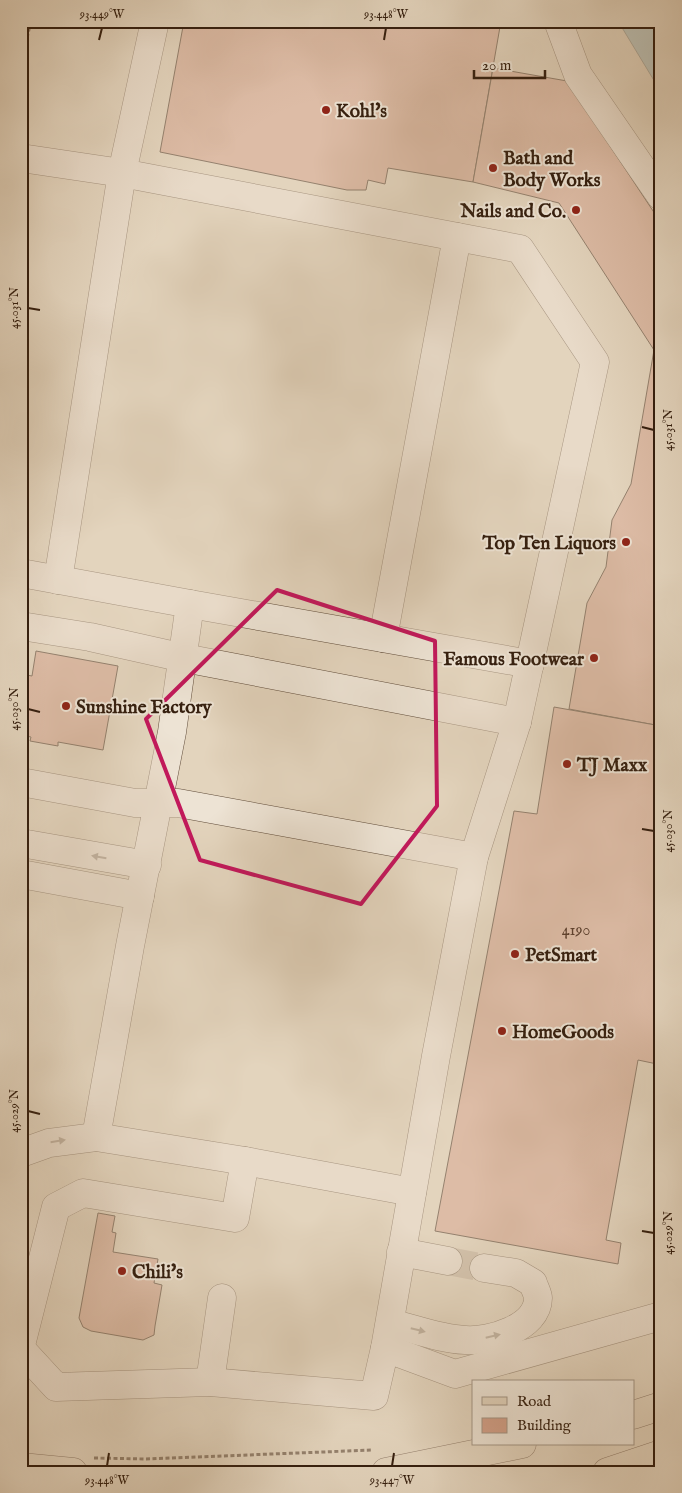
<svg xmlns="http://www.w3.org/2000/svg" width="682" height="1493" font-family="'IM FELL English',serif">
<rect width="100%" height="100%" fill="#e3d4bd"/>
<filter id="stains"><feTurbulence type="fractalNoise" baseFrequency=".004" numOctaves="4"/><feColorMatrix values="0 0 0 0 .2 0 0 0 0 .09 0 0 0 0 .02 0 0 0 .5 -.17"/></filter>
<radialGradient id="worn" r=".72"><stop offset=".6" stop-color="#630" stop-opacity="0"/><stop offset="1" stop-color="#630" stop-opacity=".3"/></radialGradient>
<path fill="#97b7b8" stroke="#707a74" d="M618,21h43v71z"/>
<g fill="#d4a18a" stroke="#351f0f">
<path d="M184,21h317l-28,161 -85,-14 -3,16 -17,-4 -2,10h-19l-187,-38z"/>
<path d="M493,68l74,13 94,142v503l-92,-17 18,-106 19,-36 6,-47 19,-36 23,-134 -95,-147 -86,-21z"/>
<path d="M36,651l82,15 -15,84 -45,-8v4l-28,-5 1,-4 -10,-2v-61l11,2z"/>
<path d="M554,707l107,19v318l-4,20 -19,-4 -32,180 15,3 -3,21 -183,-33 79,-420 23,3z"/>
<path d="M98,1213l17,3 -3,16 4,1 -3,19 45,7 -4,24 8,2 -7,41 -1,9 -11,5 -52,-9 -8,-4 -4,-9z"/>
</g>
<g fill="none" stroke-linecap="round" stroke-linejoin="round">
<path stroke="#c0b09a" stroke-width="28" stroke-dasharray="28 14" stroke-linecap="butt" d="M448,1261l36,7"/>
<g stroke="#604c3a" stroke-width="29">
<g id="minor">
<path d="M155,21l-33,152 398,76 75,113 -78,360 -43,135 -38,199 -51,292"/>
<path d="M558,21l20,54 83,121"/>
<path d="M21,158l101,15 -64,407"/>
<path d="M21,573l169,31 -18,128 -42,214 -34,191"/>
<path d="M190,604l340,60"/>
<path d="M21,626l69,11 94,21 333,64"/>
<path d="M383,638l74,-401"/>
<path d="M21,782l114,21h43l296,54"/>
<path d="M21,843l126,22"/>
<path d="M21,874l119,22"/>
<path d="M21,1153l28,-10 47,-6 149,24 -10,57 -152,-25 -27,14 -35,138"/>
<path d="M245,1161l167,31"/>
<path d="M401,1252l47,9"/>
<path d="M390,1323c25,6 50,16 75,17 24,2 73,-12 73,-42 0,-4 -4,-11 -5,-15l-17,-10 -32,-5"/>
<path d="M21,1349l35,38 154,-5 164,14 11,-48 70,26 206,-58"/>
<path d="M210,1382l12,-84"/>
</g>
</g>
<g stroke="#351f0f" stroke-width="29">
<g id="major">
<path d="M633,1415l28,-9"/>
<path d="M21,1467l52,5"/>
<path d="M386,1472l136,-28"/>
<path d="M607,1472l54,-18"/>
</g>
</g>
<g stroke="#351f0f" stroke-width="3" stroke-dasharray="4 2.5" stroke-linecap="butt">
<path d="M21,63l10,-42"/>
<path d="M94,1458l52,1 227,-9"/>
</g>
<use href="#minor" stroke="#ede3d4" stroke-width="28"/>
<use href="#major" stroke="#e3d4bd" stroke-width="28"/>
</g>
<defs><path id="oneway-solid" d="M-6-.8H1V-3.2L6.5 0L1 3.2V.8H-6Z" transform="scale(1.25)"/></defs>
<g fill="#9a8b7b">
<use href="#oneway-solid" transform="translate(99 857) rotate(-170)"/>
<use href="#oneway-solid" transform="translate(58 1141) rotate(-9)"/>
<use href="#oneway-solid" transform="translate(418 1330) rotate(14)"/>
<use href="#oneway-solid" transform="translate(493 1336) rotate(-13)"/>
</g>
<path d="M0 0H682V1493H0ZM277,590l158,51 2,165 -76,98 -161,-44 -54,-141z" fill="#e3d4bd" fill-opacity=".55" fill-rule="evenodd"/>
<path fill="none" stroke="#c2185b" stroke-width="4" stroke-linejoin="round" d="M277,590l158,51 2,165 -76,98 -161,-44 -54,-141z"/>
<path fill="none" stroke="#351f0f" stroke-width="2" d="M99,40l3,-12M384,40l2,-12M28,308l12,2M642,427l12,3M28,709l12,3M642,829l12,2M28,1111l12,3M642,1231l12,2M107,1466l2,-13M392,1466l2,-13"/>
<g fill="#8f2418" stroke="#ede3d4" stroke-width="2">
<circle cx="326" cy="110" r="5"/>
<circle cx="493" cy="168" r="5"/>
<circle cx="576" cy="210" r="5"/>
<circle cx="626" cy="542" r="5"/>
<circle cx="594" cy="658" r="5"/>
<circle cx="66" cy="706" r="5"/>
<circle cx="567" cy="764" r="5"/>
<circle cx="515" cy="954" r="5"/>
<circle cx="502" cy="1031" r="5"/>
<circle cx="122" cy="1271" r="5"/>
</g>
<g text-anchor="middle" stroke-width="4" stroke-linejoin="round" paint-order="stroke">
<g font-size="16" fill="#5d402e">
<text x="576" y="935">4190</text>
</g>
<g font-size="19" font-weight="bold" fill="#351f0f" stroke="#ede3d4" text-anchor="start">
<text x="336" y="117">Kohl's</text>
<text x="503" y="164">Bath and<tspan x="503" dy="22">Body Works</tspan></text>
<text x="566" y="217" text-anchor="end">Nails and Co.</text>
<text x="616" y="549" text-anchor="end">Top Ten Liquors</text>
<text x="584" y="665" text-anchor="end">Famous Footwear</text>
<text x="76" y="713">Sunshine Factory</text>
<text x="577" y="771">TJ Maxx</text>
<text x="525" y="961">PetSmart</text>
<text x="512" y="1038">HomeGoods</text>
<text x="132" y="1278">Chili's</text>
</g>
</g>
<rect width="682" height="1493" fill="none" stroke="#e3d4bd" stroke-width="55"/>
<rect x="472" y="1380" width="162" height="65" fill="#ede3d4" stroke="#a39585"/>
<rect x="482" y="1397" width="25" height="8" fill="#e3d4bd" stroke="#a39585"/>
<text x="517" y="1406" font-size="15" fill="#351f0f">Road</text>
<rect x="482" y="1418" width="25" height="15" fill="#d4a18a" stroke="#a39585"/>
<text x="517" y="1430" font-size="15" fill="#351f0f">Building</text>
<path d="M474 70v8h71v-8" fill="none" stroke="#351f0f" stroke-width="2.5"/>
<text x="482" y="70" font-size="15" fill="#351f0f" stroke="#ede3d4" stroke-width="4" paint-order="stroke">20 m</text>
<rect x="28" y="28" width="626" height="1438" fill="none" stroke="#351f0f" stroke-width="2"/>
<g font-size="12" text-anchor="middle" fill="#351f0f">
<text x="102" y="18">93.449°W</text>
<text x="386" y="18">93.448°W</text>
<text transform="translate(14 308) rotate(-90)" y="4">45.031°N</text>
<text transform="translate(668 430) rotate(-90)" y="4">45.031°N</text>
<text transform="translate(14 709) rotate(-90)" y="4">45.030°N</text>
<text transform="translate(668 831) rotate(-90)" y="4">45.030°N</text>
<text transform="translate(14 1111) rotate(-90)" y="4">45.029°N</text>
<text transform="translate(668 1233) rotate(-90)" y="4">45.029°N</text>
<text x="107" y="1484">93.448°W</text>
<text x="392" y="1484">93.447°W</text>
</g>
<rect width="100%" height="100%" filter="url(#stains)"/>
<rect width="100%" height="100%" fill="url(#worn)"/>
</svg>
